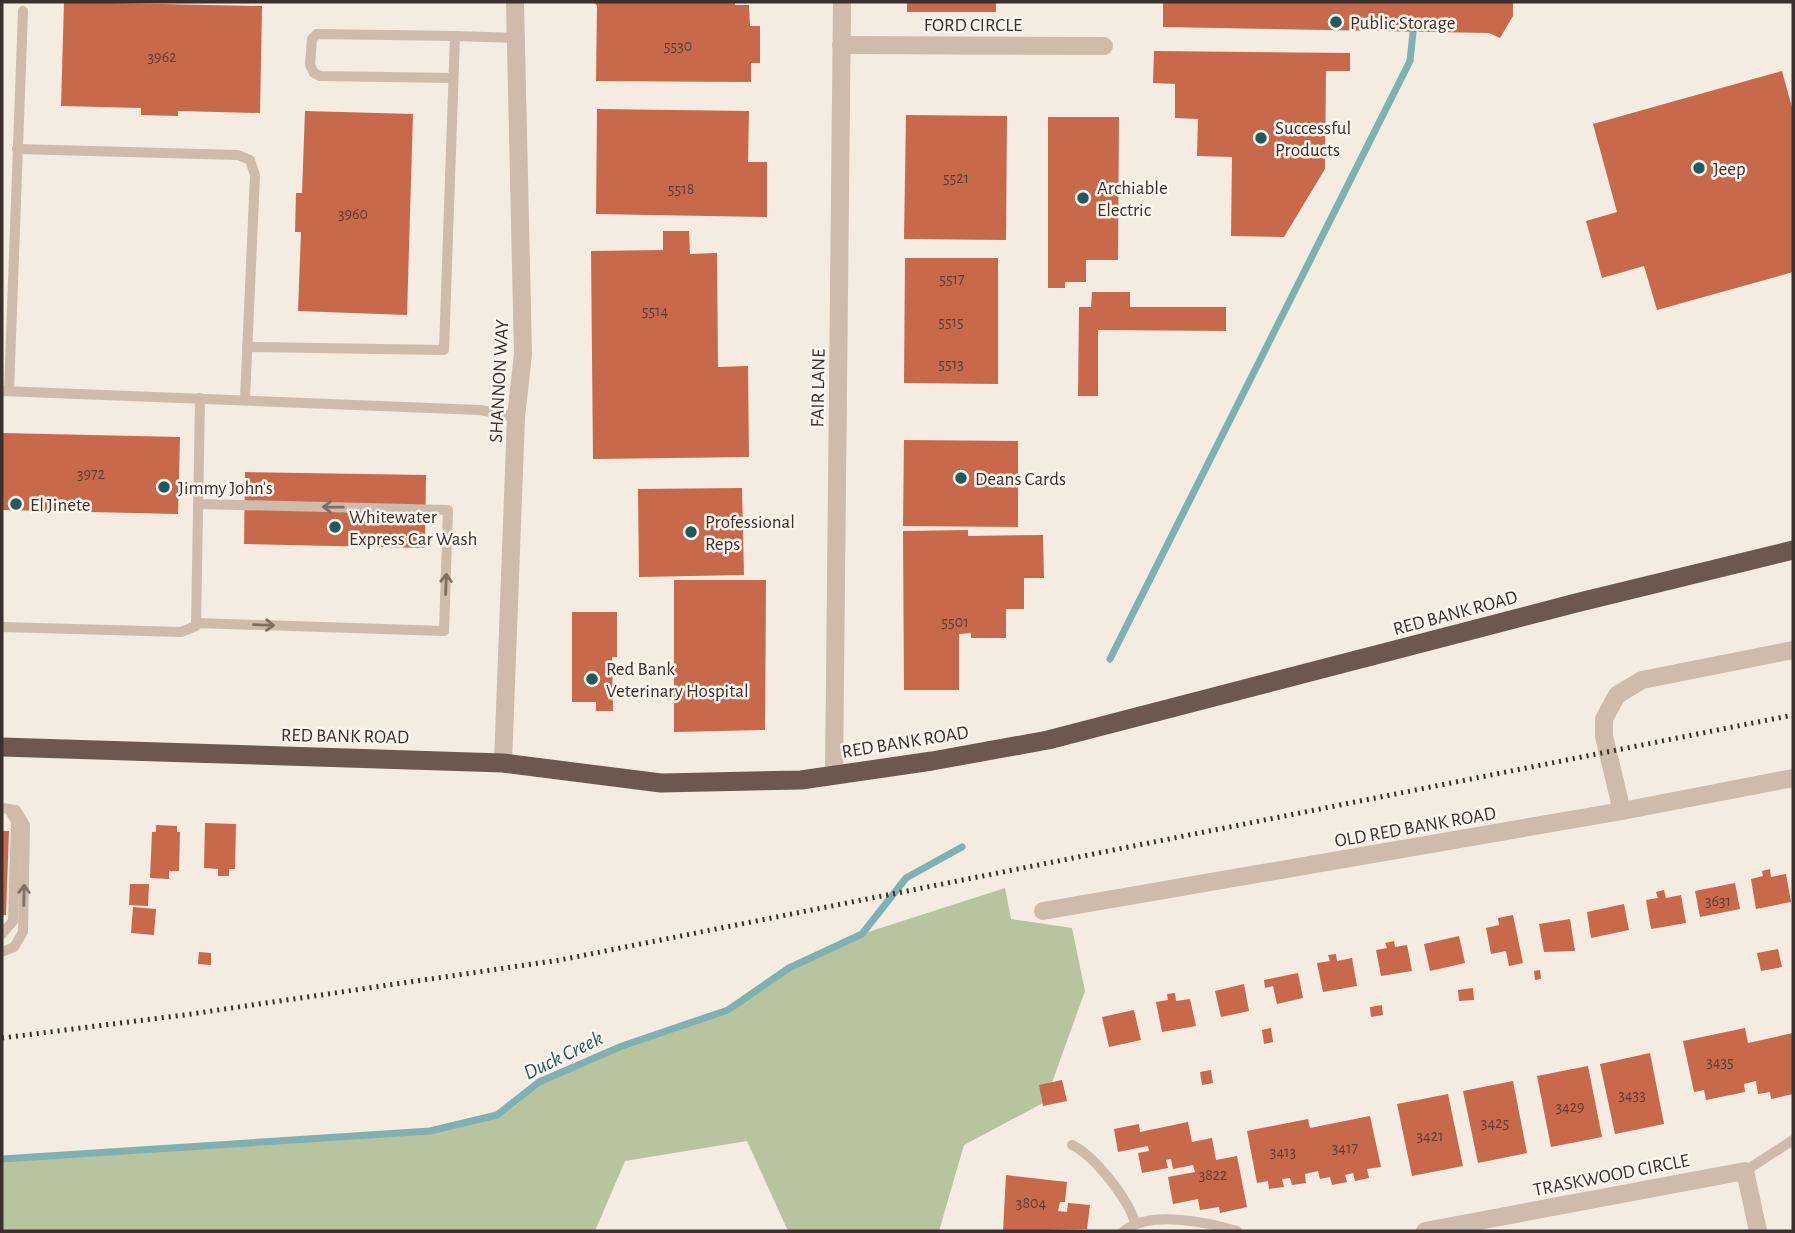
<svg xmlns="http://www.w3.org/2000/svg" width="1795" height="1233" font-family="'Alegreya Sans',sans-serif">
<rect width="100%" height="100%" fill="#f4ebe1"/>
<path fill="#b8c4a0" d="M1005,888l6,31 61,9 13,63 -40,111 -81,43 -25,86h-151l-41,-90 -122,20 -30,70h-593v-72l428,-28 67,-16 42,-33 83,-36 106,-36 61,-42 73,-34z"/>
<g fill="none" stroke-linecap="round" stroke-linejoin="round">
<g stroke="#7fb0b2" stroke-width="7">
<path d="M1110,659l300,-598 4,-38"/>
<path d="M2,1159l428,-28 67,-16 42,-33 83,-36 106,-36 61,-42 73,-34 44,-56 56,-31"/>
</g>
</g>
<g fill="#c8694b">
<path d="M64,2l198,4 -2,107 -82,-2v5l-37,-1v-7l-80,-2z"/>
<path d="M594,2h141v3h14l1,21h10v37h-9v19l-155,-1 1,-75z"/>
<rect x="907" y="2" width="89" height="10"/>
<path d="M1163,2h350v14l-13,22 -11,-5 -326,-6z"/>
<path d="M1154,51l196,2v18h-24l-1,98 -41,68 -53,-1 1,-79 -35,-1 1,-37 -23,-1v-34l-22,-1z"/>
<path d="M1782,71l11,40v161l-136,38 -13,-44 -42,12 -16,-57 31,-9 -24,-88z"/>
<path d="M597,109l152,2 -1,51h19v55l-171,-3z"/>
<path d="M305,111l108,3 -6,201 -109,-4 3,-79h-6l1,-39h6z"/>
<path d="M906,115l101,1 -1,124 -102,-1z"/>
<path d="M1048,117h71l-1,143h-32v22h-21v6h-17z"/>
<path d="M663,231h26l1,23 27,-1 1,114 30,-1 1,91 -156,2 -2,-208 72,-1z"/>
<path d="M905,258h93v126l-94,-1z"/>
<path d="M1092,292h38v15h96v24l-128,-1v66h-20l1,-89h12z"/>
<path d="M2,433l178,4 -2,77 -176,-4z"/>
<path d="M904,440l114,1v86l-115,-1z"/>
<path d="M245,472l181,3 -1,73 -181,-4z"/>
<path d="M742,488l2,87 -105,2 -1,-88z"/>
<path d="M968,530v6l75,-1 1,43h-20v31h-18v29h-35v-5l-12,1v56h-55l-1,-159z"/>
<path d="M674,580h92l-1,150 -91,2z"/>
<path d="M572,612h45v45h-5l1,54h-17v-9h-24z"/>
<path d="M205,823l31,1 -1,45h-6v7h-11v-7l-14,-1z"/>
<path d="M156,825l21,1v6h3l-1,39h-10v8l-19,-1 2,-46h4z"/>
<path d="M2,831h7l-3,84h-4z"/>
<path d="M1770,869l1,8 15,-3 5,28 -35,7 -5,-30 12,-3 -1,-5z"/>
<path d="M1735,883l5,26 -40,8 -5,-26z"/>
<path d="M130,884h19l-1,22 -19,-1z"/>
<path d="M1664,890l2,8 15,-3 5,28 -35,6 -5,-29 12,-2 -2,-6z"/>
<path d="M1624,904l5,26 -38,8 -4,-26z"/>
<path d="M133,907l23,2 -2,26 -23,-2z"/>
<path d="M1513,915l10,48 -14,3 -3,-15 -15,3 -5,-26 13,-3 -1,-7z"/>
<path d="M1570,919l5,32 -31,1 -5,-28z"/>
<path d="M1459,936l6,27 -35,8 -6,-27z"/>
<path d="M1394,941l1,6 12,-2 5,26 -31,5 -5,-26 11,-2 -2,-5z"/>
<path d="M1778,949l4,18 -21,4 -4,-18z"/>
<path d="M199,952l12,1v12l-13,-1z"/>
<path d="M1336,954l1,7 15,-3 5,28 -34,6 -6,-29 13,-2 -2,-6z"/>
<path d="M1540,970l1,9 -6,1 -1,-9z"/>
<path d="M1298,973l5,25 -26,6 -4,-18 -8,2 -1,-8z"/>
<path d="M1244,984l5,27 -28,6 -6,-26z"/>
<path d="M1473,988l1,12 -15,1 -1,-11z"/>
<path d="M1175,993l1,8 14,-2 6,27 -34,6 -6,-30 12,-2 -1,-6z"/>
<path d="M1382,1005l1,10 -12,2 -1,-10z"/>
<path d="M1134,1010l7,30 -32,7 -7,-30z"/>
<path d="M1271,1028l2,14 -9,2 -2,-14z"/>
<path d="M1745,1028l3,15 45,-10v61l-22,5 -1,-7 -12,2 -2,-13 -12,3 1,8 -39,8 -2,-10 -10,2 -11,-51z"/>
<path d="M1650,1053l14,71 -49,10 -15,-70z"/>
<path d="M1588,1066l14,71 -51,10 -14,-71z"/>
<path d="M1211,1070l2,13 -11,2 -2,-13z"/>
<path d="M1062,1080l5,21 -24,5 -4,-21z"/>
<path d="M1513,1081l14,72 -49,10 -15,-72z"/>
<path d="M1448,1094l15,72 -51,10 -15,-72z"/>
<path d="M1370,1116l11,51 -14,2 2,9 -14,3 -2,-8 -8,2 2,7 -15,3 -2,-8 -10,2 -2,-8 -13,3 1,9 -14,2 -2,-7 -8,1 2,8 -15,2 -1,-8 -11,2 -10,-52 61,-12 2,9z"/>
<path d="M1188,1122l4,20 20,-4 4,22 21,-4 10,51 -27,6 -1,-6 -19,3 -2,-11 -25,5 -5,-27 27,-5 -2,-7 -20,4 -2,-10 -5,1 2,8 -26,5 -4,-20 11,-2 -1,-5 -30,6 -4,-23 25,-5 1,8z"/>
<path d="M1006,1175l61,7 -2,20h-5l-2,9 9,1 1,-9 22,2 -3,24 -84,2z"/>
</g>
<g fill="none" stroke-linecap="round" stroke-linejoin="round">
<g stroke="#cdbbac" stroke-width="10">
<path d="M453,78l-133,-2 -6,-3 -4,-8 2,-26 5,-5 138,2"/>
<path d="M17,149l221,6 12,5 5,15 -10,224"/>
<path d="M247,347l197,3 11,-314 61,2"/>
<path d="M2,391l478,19 36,7"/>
<path d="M9,391l14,-380"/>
<path d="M196,623l248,8 4,-121 -250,-6"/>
<path d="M2,627l179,5 15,-6 4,-228"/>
<path d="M2,808l14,2 9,15 -2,107 -9,15 -12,5"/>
<path d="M2,934l11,-13 3,-100 -6,-10"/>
<path d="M1072,1145c23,11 55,53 63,77"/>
<path d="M1745,1171l48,-31"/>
<path d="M1124,1231c26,-21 82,-9 113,0"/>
</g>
<g stroke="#cdbbac" stroke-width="18">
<path d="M841,45l263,1"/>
<path d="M503,763l13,-346 7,-63 -8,-352"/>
<path d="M834,775l8,-773"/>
<path d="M1622,811l-18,-75v-17l13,-24 25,-15 151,-30"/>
<path d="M1043,911l579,-100 171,-33"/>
<path d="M1425,1231l320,-60 13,60"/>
</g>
<path stroke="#6c584f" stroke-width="19" d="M2,747l501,16 158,20 140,-3 131,-19 116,-21 532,-138 213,-52"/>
<path stroke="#3b302b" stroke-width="5" stroke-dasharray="2 5" stroke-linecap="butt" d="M2,1038l182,-23 376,-55 1233,-245"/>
</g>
<defs><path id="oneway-shaft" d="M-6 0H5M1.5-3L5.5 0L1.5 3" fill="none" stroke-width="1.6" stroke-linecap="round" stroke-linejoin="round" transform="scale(1.75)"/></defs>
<g stroke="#7d6f65">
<use href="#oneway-shaft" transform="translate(333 507) rotate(-179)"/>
<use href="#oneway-shaft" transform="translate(446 584) rotate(-88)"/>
<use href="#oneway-shaft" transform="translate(264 625) rotate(2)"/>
<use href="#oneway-shaft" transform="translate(24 895) rotate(-89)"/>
</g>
<g fill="#1f5a5e" stroke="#fbf5ee" stroke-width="2.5">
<circle cx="1336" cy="22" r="7"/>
<circle cx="1261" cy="138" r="7"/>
<circle cx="1699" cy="168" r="7"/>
<circle cx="1083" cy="198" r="7"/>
<circle cx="961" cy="478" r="7"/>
<circle cx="164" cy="487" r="7"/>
<circle cx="16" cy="504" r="7"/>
<circle cx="335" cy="527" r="7"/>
<circle cx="691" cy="532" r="7"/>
<circle cx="592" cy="679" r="7"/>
</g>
<g text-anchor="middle" stroke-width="5" stroke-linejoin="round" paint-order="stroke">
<g font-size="16" fill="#5e3e33">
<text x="678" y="51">5530</text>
<text x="162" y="62">3962</text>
<text x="956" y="183">5521</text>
<text x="681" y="194">5518</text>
<text x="353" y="219">3960</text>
<text x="952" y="284">5517</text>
<text x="655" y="316">5514</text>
<text x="951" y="327">5515</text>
<text x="951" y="369">5513</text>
<text x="91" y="479">3972</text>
<text x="955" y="627">5501</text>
<text x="1718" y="906">3631</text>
<text x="1720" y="1067">3435</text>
<text x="1632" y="1100">3433</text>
<text x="1570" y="1112">3429</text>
<text x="1495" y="1128">3425</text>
<text x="1430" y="1141">3421</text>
<text x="1345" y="1153">3417</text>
<text x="1283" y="1157">3413</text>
<text x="1213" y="1180">3822</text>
<text x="1031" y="1208">3804</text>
</g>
<g font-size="19" fill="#3b302b" stroke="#fbf5ee" text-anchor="start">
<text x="1350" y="29">Public Storage</text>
<text x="1275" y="134">Successful<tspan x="1275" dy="22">Products</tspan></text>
<text x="1713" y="175">Jeep</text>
<text x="1097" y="194">Archiable<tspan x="1097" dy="22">Electric</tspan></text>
<text x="975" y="485">Deans Cards</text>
<text x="178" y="494">Jimmy John's</text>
<text x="30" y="511">El Jinete</text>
<text x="349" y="523">Whitewater<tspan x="349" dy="22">Express Car Wash</tspan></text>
<text x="705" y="528">Professional<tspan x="705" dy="22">Reps</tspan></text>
<text x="606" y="675">Red Bank<tspan x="606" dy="22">Veterinary Hospital</tspan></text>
</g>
<g font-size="19" fill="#3b302b" stroke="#fbf5ee">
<text x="973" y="31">FORD CIRCLE</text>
<text transform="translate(498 381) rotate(-87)" y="7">SHANNON WAY</text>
<text transform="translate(817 388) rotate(-89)" y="7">FAIR LANE</text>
<text transform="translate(1455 612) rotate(-15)" y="7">RED BANK ROAD</text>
<text transform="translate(345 735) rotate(1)" y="7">RED BANK ROAD</text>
<text transform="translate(905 741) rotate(-9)" y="7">RED BANK ROAD</text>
<text transform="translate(1415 826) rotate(-10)" y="7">OLD RED BANK ROAD</text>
<text transform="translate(1611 1174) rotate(-11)" y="7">TRASKWOOD CIRCLE</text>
</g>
<g font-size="21" font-style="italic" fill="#1f5a5e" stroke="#fbf5ee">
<text transform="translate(563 1055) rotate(-26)" y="7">Duck Creek</text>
</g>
</g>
<rect width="1795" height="1233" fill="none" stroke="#3b302b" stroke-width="7"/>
</svg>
